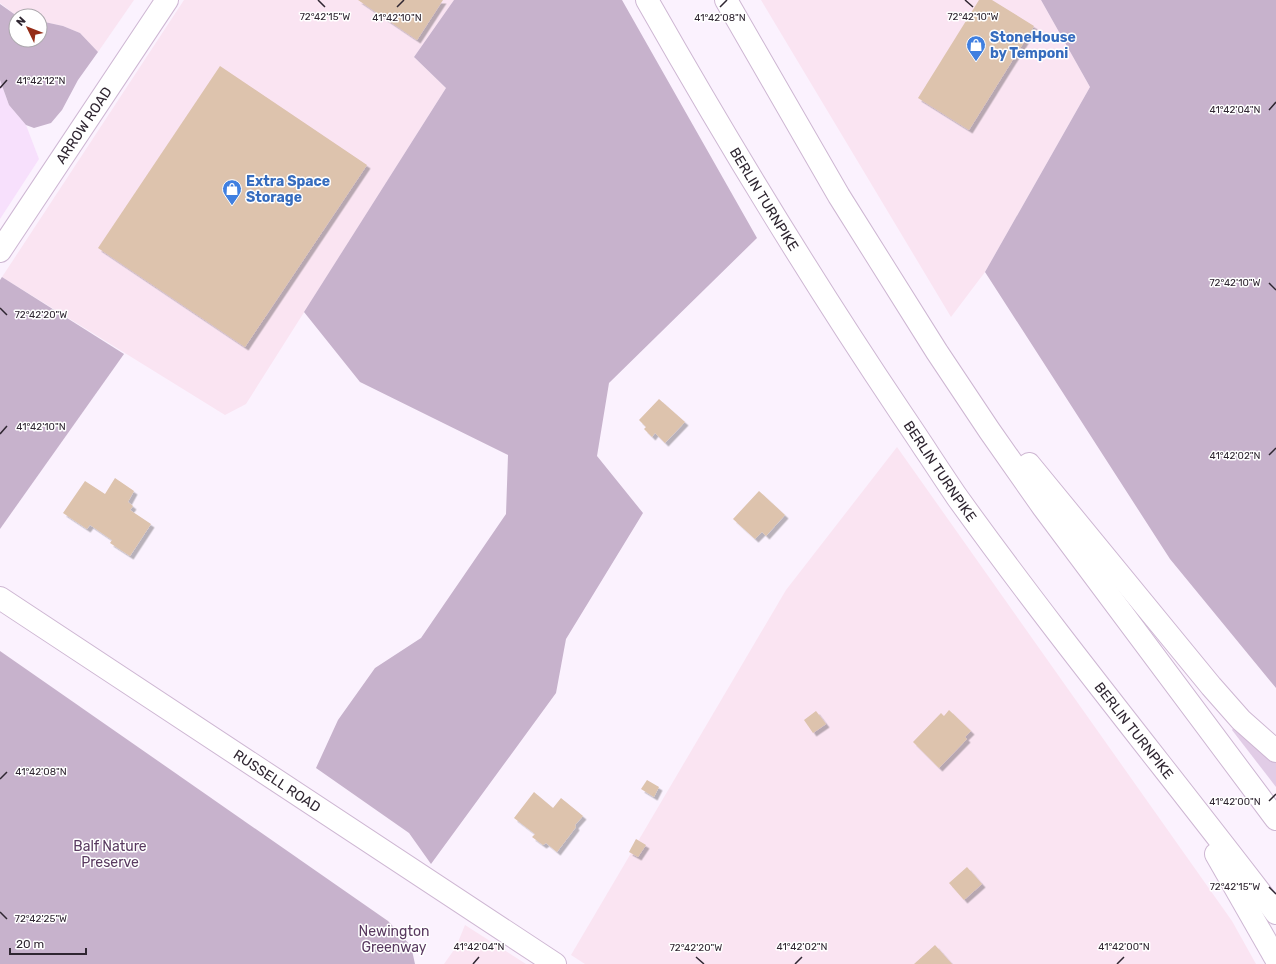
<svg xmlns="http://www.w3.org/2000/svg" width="1276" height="964" font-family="Rubik,sans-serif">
<defs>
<filter id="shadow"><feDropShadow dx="3.5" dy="3.5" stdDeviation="0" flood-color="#0004"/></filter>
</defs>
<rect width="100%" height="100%" fill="#fbf2fe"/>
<g fill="#fae4f2">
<path d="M0,0h134l-36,52 -18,-19 -17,-7 -23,-5v-5h-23l-17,-13z"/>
<path d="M184,0h270l-40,57 32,31 -200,316 -21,11 -223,-138z"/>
<path d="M761,0h280l49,87 -105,185 -34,45z"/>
<path d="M897,447l335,474 24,43h-671l-14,-9 215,-365z"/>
<path d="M465,925l61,39h-82l12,-17z"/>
</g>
<path fill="#f7e0fc" d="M0,80l9,25 17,20 13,34 -39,60z"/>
<path fill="#e1cce6" d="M1235,726l41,36v25l-44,-57z"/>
<g fill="#c7b2cc">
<path d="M454,0h168l135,238 -148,145 -12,73 46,57 -77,126 -10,54 -125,171 -22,-31 -93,-65 22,-48 37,-52 46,-30 85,-124 2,-59 -148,-73 -56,-70 142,-224 -32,-31z"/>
<path d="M1041,0h235v688l-106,-129 -185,-287 105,-185z"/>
<path d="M0,4l17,12 -1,24h24v-19l23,5 17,7 18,19 -20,28 -16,30 -11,13 -17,5 -8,-3 -17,-20 -9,-25z"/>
<path d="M2,277l122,77 -124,175v-249z"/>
<path d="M0,651l388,270 23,25 4,18h-415z"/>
</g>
<g fill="#ddc3ad" filter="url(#shadow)">
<path d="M358,0h85l-26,40z"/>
<path d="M979,0h13l42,26 -65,104 -51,-32z"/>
<path d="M220,66l147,99 -122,182 -147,-99z"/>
<path d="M659,399l26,23 -20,21 -10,-10 -3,4 -8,-8 2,-2 -7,-7z"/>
<path d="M115,478l19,13 -6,11 5,4 -3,4 21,14 -21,32 -20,-13 2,-3 -22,-15 -3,4 -24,-16 22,-32 20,13z"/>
<path d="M759,491l26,24 -19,21 -4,-4 -7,7 -22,-20z"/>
<path d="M949,710l22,21 -6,6 2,2 -28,29 -26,-26 28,-29 3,3z"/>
<path d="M816,711l10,13 -13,9 -9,-13z"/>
<path d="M647,780l12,7 -5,10 -13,-8z"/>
<path d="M534,792l19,16 8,-10 22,18 -8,9 1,2 -19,25 -11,-9 -3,2 -11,-8 3,-3 -21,-16z"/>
<path d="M636,839l10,6 -8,12 -9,-5z"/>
<path d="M967,867l15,17 -18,16 -15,-17z"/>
<path d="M935,945l17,19h-38z"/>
</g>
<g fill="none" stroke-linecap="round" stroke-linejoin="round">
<g stroke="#ceb7d3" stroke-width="24">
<g id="street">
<path id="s1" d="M0,251l167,-251"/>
<path id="s2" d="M0,598l555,366"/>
</g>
</g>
<g stroke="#ceb7d3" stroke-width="24">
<g id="highway">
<path id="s3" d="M647,0c80,141 164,279 254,413 19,28 37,56 56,84 102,142 213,277 319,416"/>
<path d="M726,0l113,196 98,156 52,78 54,77 233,312"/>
<path d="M1029,464l182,222 30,34 35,31"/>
<path d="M1216,854l60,105"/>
</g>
</g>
<use href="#street" stroke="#fff" stroke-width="22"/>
<use href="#highway" stroke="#fff" stroke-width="22"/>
</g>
<path fill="none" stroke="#2f2631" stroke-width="1.5" d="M318,0l7,7M965,0l8,7M397,7l7,-7M720,7l7,-7M0,88l7,-8M1269,110l7,-8M1269,283l7,7M0,308l7,7M0,434l7,-8M1269,455l7,-7M0,779l7,-7M1269,801l7,-7M1269,887l7,7M0,912l7,7M696,957l8,7M473,964l6,-7M795,964l7,-7M1117,964l7,-7"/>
<defs>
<g id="shop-pin" transform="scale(1)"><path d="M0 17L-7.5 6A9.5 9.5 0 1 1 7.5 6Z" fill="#3f7fe0" stroke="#fff"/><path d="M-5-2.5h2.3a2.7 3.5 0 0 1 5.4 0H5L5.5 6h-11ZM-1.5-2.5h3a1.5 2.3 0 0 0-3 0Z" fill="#fff"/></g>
</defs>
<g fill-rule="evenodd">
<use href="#shop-pin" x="976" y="45"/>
<use href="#shop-pin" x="232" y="189"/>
</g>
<g text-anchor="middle" stroke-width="3" stroke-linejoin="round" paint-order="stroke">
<g font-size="14" font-weight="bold" fill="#366cbe" stroke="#fff" text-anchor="start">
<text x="990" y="42">StoneHouse<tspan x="990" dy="16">by Temponi</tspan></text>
<text x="246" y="186">Extra Space<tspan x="246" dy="16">Storage</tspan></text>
</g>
<g font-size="14" fill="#2f2631" stroke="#fff">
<text dy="5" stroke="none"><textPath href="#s1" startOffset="151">ARROW ROAD</textPath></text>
<text dy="5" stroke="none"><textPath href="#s3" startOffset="231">BERLIN TURNPIKE</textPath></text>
<text dy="5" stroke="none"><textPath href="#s3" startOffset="555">BERLIN TURNPIKE</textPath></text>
<text dy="5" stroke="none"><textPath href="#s3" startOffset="879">BERLIN TURNPIKE</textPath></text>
<text dy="5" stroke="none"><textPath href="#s2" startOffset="332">RUSSELL ROAD</textPath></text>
</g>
<g font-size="14" fill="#593a60" stroke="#fff">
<text x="110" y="851">Balf Nature<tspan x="110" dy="16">Preserve</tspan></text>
<text x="394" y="936">Newington<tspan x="394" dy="16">Greenway</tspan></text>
</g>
</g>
<g font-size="10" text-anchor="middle" fill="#2f2631" stroke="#fff" stroke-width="3" stroke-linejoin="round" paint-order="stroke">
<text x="325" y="20">72°42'15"W</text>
<text x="973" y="20">72°42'10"W</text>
<text x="397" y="21">41°42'10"N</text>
<text x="720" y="21">41°42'08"N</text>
<text x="41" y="84">41°42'12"N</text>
<text x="1235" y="113">41°42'04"N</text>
<text x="1235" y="286">72°42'10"W</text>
<text x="41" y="318">72°42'20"W</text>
<text x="41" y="430">41°42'10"N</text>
<text x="1235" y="459">41°42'02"N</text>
<text x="41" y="775">41°42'08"N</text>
<text x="1235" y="805">41°42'00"N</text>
<text x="1235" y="890">72°42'15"W</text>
<text x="41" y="922">72°42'25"W</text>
<text x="479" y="950">41°42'04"N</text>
<text x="802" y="950">41°42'02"N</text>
<text x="1124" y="950">41°42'00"N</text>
<text x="696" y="951">72°42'20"W</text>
</g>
<g transform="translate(28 28) rotate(313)"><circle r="19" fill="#ffffff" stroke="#aca8ad"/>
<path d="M0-3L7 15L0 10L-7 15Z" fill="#952c16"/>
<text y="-6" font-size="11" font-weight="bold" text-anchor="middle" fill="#2f2631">N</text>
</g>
<path d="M10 948v6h76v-6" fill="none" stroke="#2f2631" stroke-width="2"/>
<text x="16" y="948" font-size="12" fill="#2f2631" stroke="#ffffff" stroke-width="3" paint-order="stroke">20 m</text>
</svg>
